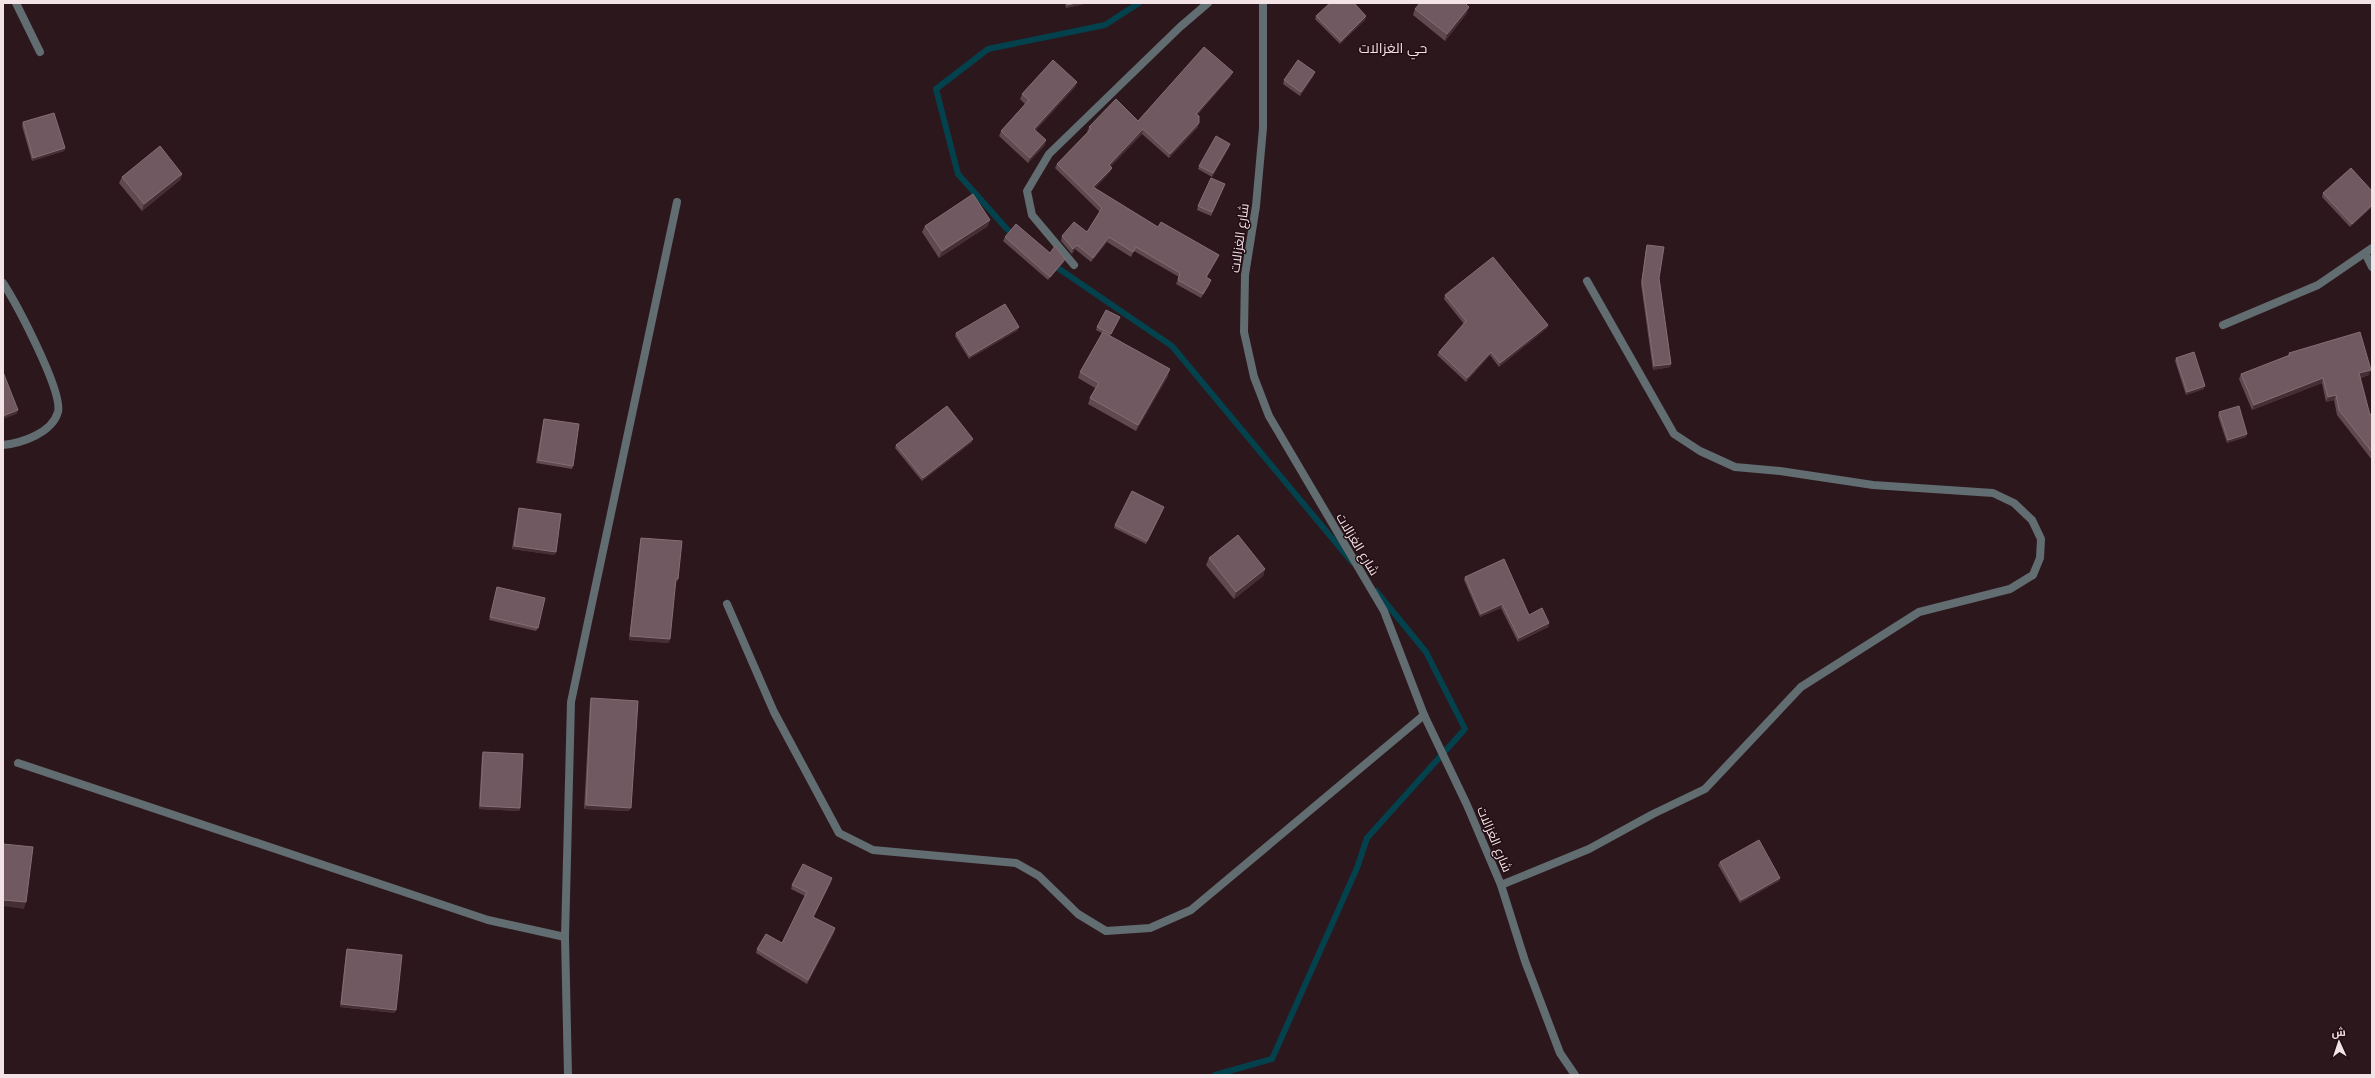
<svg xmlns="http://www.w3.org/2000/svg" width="2375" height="1078" font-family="Montserrat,Cairo,sans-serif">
<rect width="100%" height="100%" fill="#2c171d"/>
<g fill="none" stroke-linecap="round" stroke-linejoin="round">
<g stroke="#03414d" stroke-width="6">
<path d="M1014,237l-56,-63 -22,-85 52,-40 117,-24 34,-22"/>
<path d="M1052,264l120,82 180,216"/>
<path d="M1215,1075l57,-16 85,-191 10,-30 98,-109 -39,-77 -50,-61"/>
</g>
<g stroke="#616d70" stroke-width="8">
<path d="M16,3l24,49"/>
<path d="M1263,3v125l-7,78 -11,69 -1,57 10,45 15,39 115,195 40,104 43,90 34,80 24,76 35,92 15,22"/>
<path d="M2365,253l7,14"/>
<path d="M1074,265l-42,-50 -5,-24 22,-37 131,-127 28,-24"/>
<path d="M3,283c13,20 60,108 55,129 -6,21 -36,31 -55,33"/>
<path d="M2223,325l95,-40 54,-37"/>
<path d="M727,604l47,108 65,121 34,17 143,13 23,13 39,38 28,17 44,-3 41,-18 233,-195"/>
<path d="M18,763l470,157 77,17"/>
<path d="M1501,885l88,-36 64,-35 52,-25 96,-102 118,-75 91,-23 23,-14 7,-17 1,-19 -9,-19 -18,-17 -21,-10 -120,-8 -93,-14 -45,-4 -35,-16 -26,-17 -87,-153"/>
<path d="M568,1075l-3,-138 6,-235 106,-500"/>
</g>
</g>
<g fill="#60494f">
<path d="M1065,3h24l-23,5z"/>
<path d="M1415,9l52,4 -22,28 -32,-26z"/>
<path d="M1316,16h50l-1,4 -25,24 -25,-25z"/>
<path d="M1314,75l-14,21 -17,-12 1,-4z"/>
<path d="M1231,76l-34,39 1,12 -29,31 -27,-24 -31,32 1,2 -2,4 -15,16 63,39 61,28 -2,4 -10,18 3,7 -9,14 -25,-14 3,-7 -45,-26 -3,6 -24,-15 -16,20 -16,-13 -3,5 -11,-13 1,-5 25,-4 13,-20 -45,-44 2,-4 31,-32h-1l2,-5 49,-6z"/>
<path d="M1077,82l-2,5 -40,44 11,9 -2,6 -16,17 -29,-27 2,-5 24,-27 -5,-5 2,-5z"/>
<path d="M23,122l42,26 -1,3 -32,10 -10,-35z"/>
<path d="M1229,147l-17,30 -14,-8 1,-3z"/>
<path d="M182,174l-2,6 -38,31 -23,-28 3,-6z"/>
<path d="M1224,187l-13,29 -14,-6 1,-4z"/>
<path d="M2372,191v16l-22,20 -28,-30 1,-4z"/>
<path d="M925,226h63l-49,32 -17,-26z"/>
<path d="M1005,237l60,22 -1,3 -16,18 -45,-39z"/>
<path d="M1647,245l12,33 12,86 -1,3 -17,3 -12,-86 5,-36z"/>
<path d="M1445,295l103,30 -1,3 -48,39 -9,-12 -24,27 -29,-27 2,-3 25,-28 -20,-25z"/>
<path d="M1120,317l-10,19 58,40 -32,55 -48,-27 2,-6 5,-10 -17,-10 2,-6 22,-39 -6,-3 1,-3z"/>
<path d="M1018,330l-49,29 -14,-23 1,-3z"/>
<path d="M2289,353l80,22 -9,3 10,37 2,-2v47l-35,-45 -3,-15 -8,2 -4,-19 -70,27 -13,-31 2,-5 47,-18z"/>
<path d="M2176,358l28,31 -18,6 -11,-34z"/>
<path d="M2219,412l27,25 -19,6 -9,-27z"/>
<path d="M544,419l29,47 -1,3 -36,-6 7,-41z"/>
<path d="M972,442l-50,39 -27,-33 1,-3z"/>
<path d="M519,508l36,47 -43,-6 6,-38z"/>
<path d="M1163,510l-17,34 -32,-16 1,-3z"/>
<path d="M641,538l37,41 -1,3h-2l-6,61 -40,-3 11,-99z"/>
<path d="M1209,558l56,11 -2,7 -29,23 -28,-34z"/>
<path d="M1465,577l64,38 20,8 -1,4 -30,15 -17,-34 -21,9 -16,-37z"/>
<path d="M497,587l41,41 -2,3 -47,-11z"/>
<path d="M591,698l38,113 -45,-2 6,-108z"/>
<path d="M483,752l37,56 -1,3 -40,-2 3,-54z"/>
<path d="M1720,862l60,16 -1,3 -39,22 -22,-38z"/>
<path d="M831,882l-18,36 22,10 -1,5 -27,51 -51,-31 1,-4 25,-6 23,-47 -14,-7 1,-4z"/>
<path d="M347,949l48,64 -55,-6 6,-55z"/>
</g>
<g fill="#452e34">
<path d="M1075,3h14l-23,5 2,-3z"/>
<path d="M1469,7l-2,6 -22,28 2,-7z"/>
<path d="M1366,16l-1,4 -25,24 1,-3z"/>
<path d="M1233,72l-2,4 -36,42 1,-4z"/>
<path d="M1315,72l-1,3 -14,21 1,-4z"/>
<path d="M1077,82l-2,5 -43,47 2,-5z"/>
<path d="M1199,123l-1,4 -29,31 1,-4z"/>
<path d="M1143,129l-1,5 -34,35 1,-4z"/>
<path d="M1046,140l-2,6 -16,17 2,-5z"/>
<path d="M1230,144l-1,3 -17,30 1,-4z"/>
<path d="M65,148l-1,3 -32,10 1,-3z"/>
<path d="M1112,168l-2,4 -18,19 1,-4z"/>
<path d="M182,174l-2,6 -38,31 2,-7z"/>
<path d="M2372,205v2l-22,20 2,-3z"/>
<path d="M990,220l-2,6 -49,32 3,-7z"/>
<path d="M1109,237l-2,5 -16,20 2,-4z"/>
<path d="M1077,245l-2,4 -3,5 1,-5z"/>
<path d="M1219,255l-2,4 -12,22 1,-4z"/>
<path d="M1065,259l-1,3 -16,18 2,-3z"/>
<path d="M1211,280l-1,4 -9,14 2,-4z"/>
<path d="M1548,325l-1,3 -48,39 1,-4z"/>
<path d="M1019,327l-1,3 -49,29 1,-3z"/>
<path d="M1491,352l-1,3 -24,27 1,-4z"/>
<path d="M1671,364l-1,3 -17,3 1,-4z"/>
<path d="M1170,369l-2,7 -32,55 2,-6z"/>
<path d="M2371,370l-2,5 -12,3 2,-5z"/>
<path d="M2323,378l-1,5 -70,27 2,-5z"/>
<path d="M2205,386l-1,3 -18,6 1,-3z"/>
<path d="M2336,395l-2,5 -8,2 2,-5z"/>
<path d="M18,410l-1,4 -14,5v-3z"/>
<path d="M2247,434l-1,3 -19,6 1,-3z"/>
<path d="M973,439l-1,3 -50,39 1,-3z"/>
<path d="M514,546l42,6 -1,3 -43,-6z"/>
<path d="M1265,569l-2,7 -29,23 2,-7z"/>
<path d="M676,579h2l-1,3h-3z"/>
<path d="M1502,604l-1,4 -21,9 1,-3z"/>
<path d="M1549,623l-1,4 -30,15 1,-4z"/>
<path d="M630,636l40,3 -1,4 -40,-3z"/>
<path d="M586,805l45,3 -2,3 -45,-2z"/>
<path d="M480,806l40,2 -1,3 -40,-2z"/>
<path d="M832,878l-1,4 -20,40 2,-5z"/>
<path d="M1780,878l-1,3 -39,22 1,-3z"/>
<path d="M3,900l23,2 -2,7 -21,-3z"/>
<path d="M835,928l-1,5 -27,51 1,-4z"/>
<path d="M341,1004l55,6 -1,3 -55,-6z"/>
</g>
<g fill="#705960" stroke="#846f75">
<path d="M1067,3h8l-7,2z"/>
<path d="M1330,3h24l12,13 -25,25 -25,-25z"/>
<path d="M1420,3h45l4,4 -22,27 -32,-25z"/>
<path d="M1204,47l29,25 -37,42 3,2v7l-29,31 -27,-25 -34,36 3,3 -19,19 65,40 3,-5 58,33 -13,22 5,3 -8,14 -25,-14 2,-7 -44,-26 -3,5 -24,-15 -16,21 -16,-13 -4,4 -11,-13 12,-14 13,10 15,-24 -45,-44 34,-35 -2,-2 27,-28 22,22z"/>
<path d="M1053,60l24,22 -43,47 12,11 -16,18 -29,-27 28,-31 -7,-6z"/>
<path d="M1298,60l17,12 -14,20 -17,-12z"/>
<path d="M54,113l11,35 -32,10 -10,-36z"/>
<path d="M1216,136l14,8 -17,29 -14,-7z"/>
<path d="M160,146l22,28 -38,30 -22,-27z"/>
<path d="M2351,168l21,23v14l-20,19 -29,-31z"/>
<path d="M1211,178l14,6 -13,28 -14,-6z"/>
<path d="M973,194l17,26 -48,31 -17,-25z"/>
<path d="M1016,224l34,29 5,-7 10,13 -15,18 -45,-40z"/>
<path d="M1647,245l17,2 -5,31 12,86 -17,2 -12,-85z"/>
<path d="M1493,257l55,68 -48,38 -9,-11 -24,26 -28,-26 27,-31 -21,-26z"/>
<path d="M1005,304l14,23 -49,29 -14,-23z"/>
<path d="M1106,310l14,7 -9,17 -14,-7z"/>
<path d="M1103,332l67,37 -32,56 -48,-27 9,-15 -19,-11z"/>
<path d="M2360,332l11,38 -12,3 11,42 2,-2v39l-33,-42 -3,-15 -8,2 -5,-19 -69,27 -13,-31 49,-19 -1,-2z"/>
<path d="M2194,352l11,34 -18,6 -11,-34z"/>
<path d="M3,372l15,38 -15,6z"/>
<path d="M947,406l26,33 -50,39 -27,-33z"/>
<path d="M2239,406l8,28 -19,6 -9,-28z"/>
<path d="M544,419l35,5 -6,42 -35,-6z"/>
<path d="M1132,491l32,16 -17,34 -32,-16z"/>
<path d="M519,508l42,6 -5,38 -42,-6z"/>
<path d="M1238,535l27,34 -29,23 -27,-34z"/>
<path d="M641,538l41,3 -4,38h-2l-6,60 -40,-3z"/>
<path d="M1504,559l25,56 13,-7 7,15 -30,15 -17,-34 -21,10 -16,-37z"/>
<path d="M497,587l48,11 -7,30 -48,-11z"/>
<path d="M591,698l47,3 -7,107 -45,-3z"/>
<path d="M483,752l40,2 -3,54 -40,-2z"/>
<path d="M1759,840l21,38 -39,22 -21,-38z"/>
<path d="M3,844l30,3 -7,55 -23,-2z"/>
<path d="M803,864l29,14 -19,39 22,11 -27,52 -51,-31 9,-15 16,9 25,-51 -15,-7z"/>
<path d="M347,949l55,6 -6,55 -55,-6z"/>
</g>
<g text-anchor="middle" stroke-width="3" stroke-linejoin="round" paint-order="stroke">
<g font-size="13" fill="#f3e3e7" stroke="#220e14">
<text transform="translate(1239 238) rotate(-82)" y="5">شارع الغزالات</text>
<text transform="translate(1358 544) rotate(59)" y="5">شارع الغزالات</text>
<text transform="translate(1495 839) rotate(67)" y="5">شارع الغزالات</text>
</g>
<g font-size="14" fill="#f3e3e7" stroke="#220e14">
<text x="1393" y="53">حي الغزالات</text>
</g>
</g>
<rect width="2375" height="1078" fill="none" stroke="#f3e3e7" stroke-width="8"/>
<g transform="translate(2339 1042) rotate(357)" stroke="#220e14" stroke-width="3" paint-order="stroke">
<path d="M0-3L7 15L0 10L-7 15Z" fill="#f3e3e7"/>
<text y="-6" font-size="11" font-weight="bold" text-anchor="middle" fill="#f3e3e7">ش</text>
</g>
</svg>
